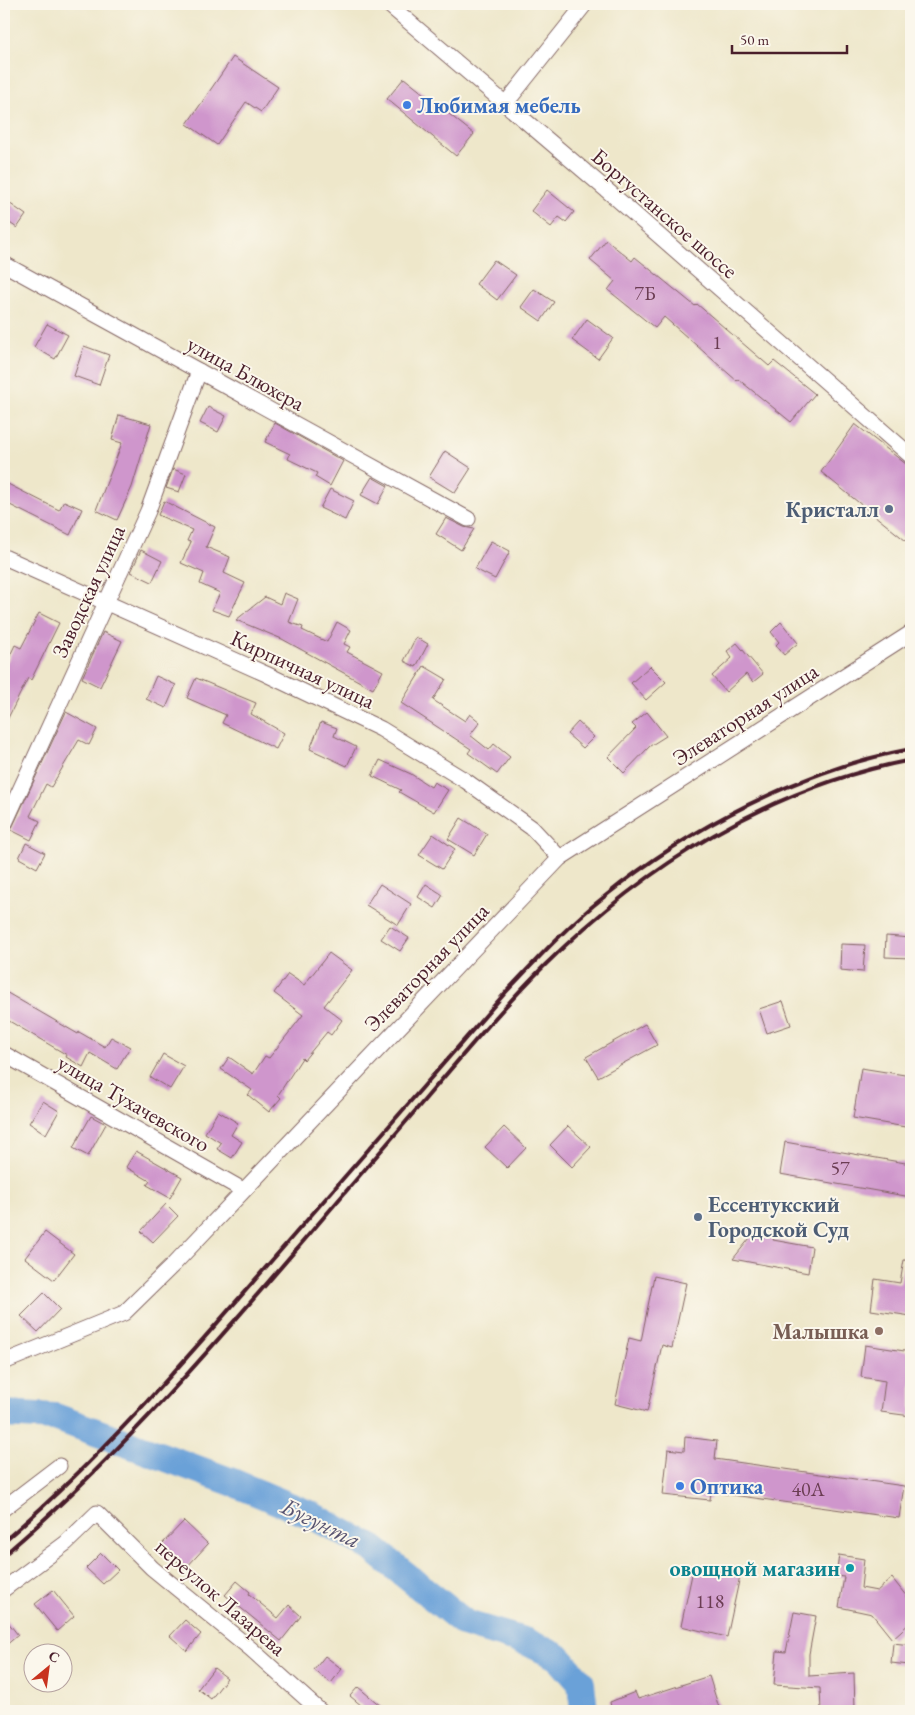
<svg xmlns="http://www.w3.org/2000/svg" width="915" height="1715" font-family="'EB Garamond',serif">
<rect width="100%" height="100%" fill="#fbf7ec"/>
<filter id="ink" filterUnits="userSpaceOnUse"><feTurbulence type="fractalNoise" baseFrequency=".02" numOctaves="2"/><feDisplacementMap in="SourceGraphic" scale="10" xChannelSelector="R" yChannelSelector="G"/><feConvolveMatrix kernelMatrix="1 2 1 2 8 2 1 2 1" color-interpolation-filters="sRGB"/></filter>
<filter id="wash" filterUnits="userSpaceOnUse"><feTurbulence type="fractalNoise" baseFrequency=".0096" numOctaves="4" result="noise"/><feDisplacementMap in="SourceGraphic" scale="20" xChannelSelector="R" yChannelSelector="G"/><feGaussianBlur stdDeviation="1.12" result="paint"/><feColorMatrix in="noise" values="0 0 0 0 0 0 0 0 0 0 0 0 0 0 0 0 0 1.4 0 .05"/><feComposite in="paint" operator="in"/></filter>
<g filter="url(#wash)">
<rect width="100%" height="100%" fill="#eee7ca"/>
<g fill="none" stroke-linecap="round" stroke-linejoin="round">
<path stroke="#6ba1d8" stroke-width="28" d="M4,1414l51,3 177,65 79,33 61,33 94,76 61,18 31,15 23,26 3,28"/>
</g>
<g id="blocks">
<g fill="#cf96cc">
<path d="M233,57l45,30 -17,25 -15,-10 -29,43 -30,-21z"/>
<path d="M404,78l70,56 -18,22 -69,-57z"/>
<path d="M547,190l27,22 -8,10 -7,-5 -8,10 -20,-16z"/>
<path d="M9,203l17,12 -9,13 -13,-9v-8z"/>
<path d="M606,240l26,21 3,-4 60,49 2,-2 72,62 5,-5 41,33 -24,28 -53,-43 -1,2 -73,-64 -9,11 -47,-38 7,-9 -25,-21z"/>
<path d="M494,260l22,15 -19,25 -21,-16z"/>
<path d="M534,289l20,13 -13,19 -20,-14z"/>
<path d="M587,319l26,19 -15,21 -26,-19z"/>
<path d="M47,324l21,11 -13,24 -21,-12z"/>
<path d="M84,346l25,9 -10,30 -25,-9z"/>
<path d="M208,407l18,9 -8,16 -18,-9z"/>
<path d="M119,415l32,9 -19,63 -15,33 -21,-10 26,-67 -10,-3z"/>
<path d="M275,423l68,38 -13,25 -15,-9 2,-4 -29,-14 2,-5 -25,-12z"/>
<path d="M855,424l56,44v77l-90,-73z"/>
<path d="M445,451l26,17 -16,25 -26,-16z"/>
<path d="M173,469l13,5 -7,18 -13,-4z"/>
<path d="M372,477l16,9 -10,18 -17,-9z"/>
<path d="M4,482l55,28 5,-9 18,8 -12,26 -66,-33z"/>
<path d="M330,489l24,12 -9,19 -25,-12z"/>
<path d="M164,501l51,26 -9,20 24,10 -6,16 21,10 -16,33 -17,-6 8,-17 -20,-9 4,-11 -23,-10 10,-21 -4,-1 5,-11 -34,-15z"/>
<path d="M446,518l18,9 10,2 -13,21 -25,-16z"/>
<path d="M491,541l19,10 -15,28 -20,-10z"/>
<path d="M141,550l21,11 -10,21 -21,-10z"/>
<path d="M284,593l14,6 -9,23 14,5 -1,3 25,12 10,-20 14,8 -7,14 6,3 -3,5 36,19 -10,18 -91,-50 -46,-19 29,-23 15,7z"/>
<path d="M39,613l20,10 -28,57 -3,-2 -24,48v-58l11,-23 6,3z"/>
<path d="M781,622l17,21 -14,12 -8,-10 3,-3 -8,-10z"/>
<path d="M103,632l19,9 -22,46 -18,-9z"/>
<path d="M416,637l12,7 -12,23 -12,-6z"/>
<path d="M737,643l26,31 -10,8 -7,-8 -20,18 -14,-16 20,-18 -5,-7z"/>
<path d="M424,666l22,13 -13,21 32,21 5,-7 10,8 -10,13 19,15 5,-6 16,13 -13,17 -29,-21 3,-4 -70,-46z"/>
<path d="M650,666l16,16 -20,18 -15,-17z"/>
<path d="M156,676l20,9 -10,23 -20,-9z"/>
<path d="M196,678l60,25 -5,11 33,19 -8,16 -54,-26 4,-8 -39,-17z"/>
<path d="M66,712l31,17 -8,16 -10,-5 -28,47 -5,-3 -16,32 10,5 -9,19 -20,-10z"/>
<path d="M647,712l19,24 -16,10 -26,27 -16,-16 28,-29 -4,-4z"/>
<path d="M321,722l16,6 -3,8 22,11 -9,19 -37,-17z"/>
<path d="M578,722l16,15 -11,11 -16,-14z"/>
<path d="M380,760l31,14 20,13 3,-5 14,8 -14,22 -35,-20 2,-2 -29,-14z"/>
<path d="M461,818l26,16 -13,21 -26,-16z"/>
<path d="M433,834l22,15 -13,20 -23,-14z"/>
<path d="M26,843l19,10 -8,15 -18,-10z"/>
<path d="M380,884l31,20 -13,21 -32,-20z"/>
<path d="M426,884l17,11 -8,13 -17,-11z"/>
<path d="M390,926l19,12 -9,13 -19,-12z"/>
<path d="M886,936l25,2v20l-26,-1z"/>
<path d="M841,944l24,1 -2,27 -23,-2z"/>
<path d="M329,953l23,17 -28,36 18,14 -11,15 -4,-3 -23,28 -2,-2 -24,37 3,3 -12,14 -21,-17 4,-5 -31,-21 8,-12 24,17 12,-18 4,2 34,-43 -29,-22 14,-19 16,11z"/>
<path d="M4,991l74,43 1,-2 26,15 6,-10 19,10 -13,22 -27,-16 -7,14 -17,-10 1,-2 -63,-37z"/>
<path d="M783,1001l8,24 -24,8 -8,-24z"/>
<path d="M645,1024l12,21 -59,32 -12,-20z"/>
<path d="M163,1054l21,12 -14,23 -20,-12z"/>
<path d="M861,1068l50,8v52l-58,-10z"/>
<path d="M43,1101l16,10 -13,23 -17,-11z"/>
<path d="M218,1111l20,12 -7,12 11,7 -10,16 -15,-9 4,-6 -16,-10z"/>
<path d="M91,1116l15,8 -18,32 -15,-8z"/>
<path d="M568,1126l23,21 -19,20 -22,-22z"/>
<path d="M504,1127l22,21 -19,20 -22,-21z"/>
<path d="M785,1142l126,22v33l-131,-23z"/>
<path d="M136,1151l46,26 -12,21 -23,-13 3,-4 -24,-14z"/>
<path d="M166,1204l12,12 -25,26 -12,-11z"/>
<path d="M45,1232l29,22 -20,26 -29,-22z"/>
<path d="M754,1233l20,4 -1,3 39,7 -4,26 -75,-14z"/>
<path d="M904,1260h7v56l-40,-6 4,-31 25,4z"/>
<path d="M654,1276l32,7 -14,65 -10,-3 -15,67 -32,-8 14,-66 12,3z"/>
<path d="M44,1293l16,16 -22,23 -17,-16z"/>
<path d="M865,1345l46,7v64l-30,-4 4,-31 -24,-4z"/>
<path d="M685,1437l32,4 -2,18 189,27 -5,32 -188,-26 -1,8 -47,-5 5,-46 16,2z"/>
<path d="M184,1521l24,23 -23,25 -24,-24z"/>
<path d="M101,1553l17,17 -15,14 -17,-16z"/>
<path d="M839,1555l25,4 -3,29 16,3 15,-13 19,24v20l-19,17 -20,-25 -33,-7 5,-30 -8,-1z"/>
<path d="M694,1565l46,11 -13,61 -46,-11z"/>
<path d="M237,1581l13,11 -1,2 29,24 11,-13 12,11 -20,25 -56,-46z"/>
<path d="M53,1590l21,26 -17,15 -22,-27z"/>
<path d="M794,1612l22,4 -7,38v22l45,-3 1,37 -34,1 -1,-23 -46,-3 3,-34 9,1z"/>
<path d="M4,1617l14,18 -14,12z"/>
<path d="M185,1620l16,14 -14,17 -17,-15z"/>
<path d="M893,1643l18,2 -2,20 -18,-2z"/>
<path d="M325,1656l17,13 -11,14 -17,-13z"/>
<path d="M214,1668l13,10 -16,21 -13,-10z"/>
<path d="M709,1676l11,35h-112l-1,-3 4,-1 -1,-5 25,-10 3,7z"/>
<path d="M358,1687l29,24h-19l-18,-15z"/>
</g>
</g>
</g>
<g filter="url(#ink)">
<use href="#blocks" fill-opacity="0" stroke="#836563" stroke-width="1"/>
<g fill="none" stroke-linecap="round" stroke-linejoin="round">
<g stroke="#836563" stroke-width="17">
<g id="minor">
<path d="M388,4l228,194 295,258"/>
<path d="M506,103l79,-99"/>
<path d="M4,264l464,255"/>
<path d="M4,557l262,117 115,55 85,52 66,47 28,30"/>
<path d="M4,825l144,-314 51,-140"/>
<path d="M4,1054l239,136"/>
<path d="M4,1362l120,-49 49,-48 387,-407 351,-225"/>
<path d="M4,1508l55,-42"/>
<path d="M4,1589l62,-46 31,-30 55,55 99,81 69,62"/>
</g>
</g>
<use href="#minor" stroke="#fff" stroke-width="15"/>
<g stroke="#4a1f2b" stroke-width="4">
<path d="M4,1541c94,-80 175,-174 256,-267 82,-94 164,-189 246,-282 31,-33 62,-67 98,-95 85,-69 198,-128 307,-148"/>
<path d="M4,1555c142,-121 260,-270 382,-410 52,-60 103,-124 159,-180 101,-100 226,-178 366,-205"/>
</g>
</g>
</g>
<g fill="#3f7fe0" stroke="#fbf7ec" stroke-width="2">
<circle cx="407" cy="105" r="5"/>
<circle cx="680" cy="1486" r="5"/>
</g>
<g fill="#5c6f8a" stroke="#fbf7ec" stroke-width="2">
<circle cx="889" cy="509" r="5"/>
<circle cx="698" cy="1217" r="5"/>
</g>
<circle fill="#8d6e63" stroke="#fbf7ec" stroke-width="2" cx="879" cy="1331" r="5"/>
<circle fill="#0f9aa8" stroke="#fbf7ec" stroke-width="2" cx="850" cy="1568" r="5"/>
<g text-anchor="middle" stroke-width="4" stroke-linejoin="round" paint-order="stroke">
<g font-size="20" fill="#6b3d53">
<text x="645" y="300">7Б</text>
<text x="717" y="349">1</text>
<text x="840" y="1175">57</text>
<text x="808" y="1496">40А</text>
<text x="710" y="1608">118</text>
</g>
<g font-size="22" font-weight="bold" fill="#366cbe" stroke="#fbf7ec" text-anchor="start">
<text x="417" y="113">Любимая мебель</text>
<text x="690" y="1494">Оптика</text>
</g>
<g font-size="22" fill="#4a1f2b" stroke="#fbf7ec">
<text transform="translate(665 213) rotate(41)" y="8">Боргустанское шоссе</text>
<text transform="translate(246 373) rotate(29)" y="8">улица Блюхера</text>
<text transform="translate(88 591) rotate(-65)" y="8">Заводская улица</text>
<text transform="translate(303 669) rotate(25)" y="8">Кирпичная улица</text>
<text transform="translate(745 714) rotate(-33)" y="8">Элеваторная улица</text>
<text transform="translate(426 967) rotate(-46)" y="8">Элеваторная улица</text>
<text transform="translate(134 1103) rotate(30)" y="8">улица Тухачевского</text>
<text transform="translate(221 1597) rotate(41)" y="8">переулок Лазарева</text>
</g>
<g font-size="22" font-weight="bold" fill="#4e5e75" stroke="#fbf7ec" text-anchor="end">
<text x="879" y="517">Кристалл</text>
<text x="708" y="1212" text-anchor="start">Ессентукский<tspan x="708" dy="25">Городской Суд</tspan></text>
</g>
<g font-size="22" font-weight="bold" fill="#785e54" stroke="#fbf7ec" text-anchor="end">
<text x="869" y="1339">Малышка</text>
</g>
<g font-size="22" font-weight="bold" fill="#0d838f" stroke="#fbf7ec" text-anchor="end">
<text x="840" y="1576">овощной магазин</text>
</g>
<g font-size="24" font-style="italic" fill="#575370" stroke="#fbf7ec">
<text transform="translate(321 1523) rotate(26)" y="8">Бугунта</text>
</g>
</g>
<rect width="915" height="1715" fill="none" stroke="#fbf7ec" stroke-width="20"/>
<g transform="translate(48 1668) rotate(29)"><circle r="24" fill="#fbf7ec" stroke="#b4a19f"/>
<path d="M0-4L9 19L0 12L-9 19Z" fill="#c8321e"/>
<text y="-8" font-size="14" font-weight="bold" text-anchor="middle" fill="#4a1f2b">С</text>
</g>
<path d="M732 45v8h115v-8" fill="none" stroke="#4a1f2b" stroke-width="2.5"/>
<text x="740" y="45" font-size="15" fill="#4a1f2b" stroke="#fbf7ec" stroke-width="4" paint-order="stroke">50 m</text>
</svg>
